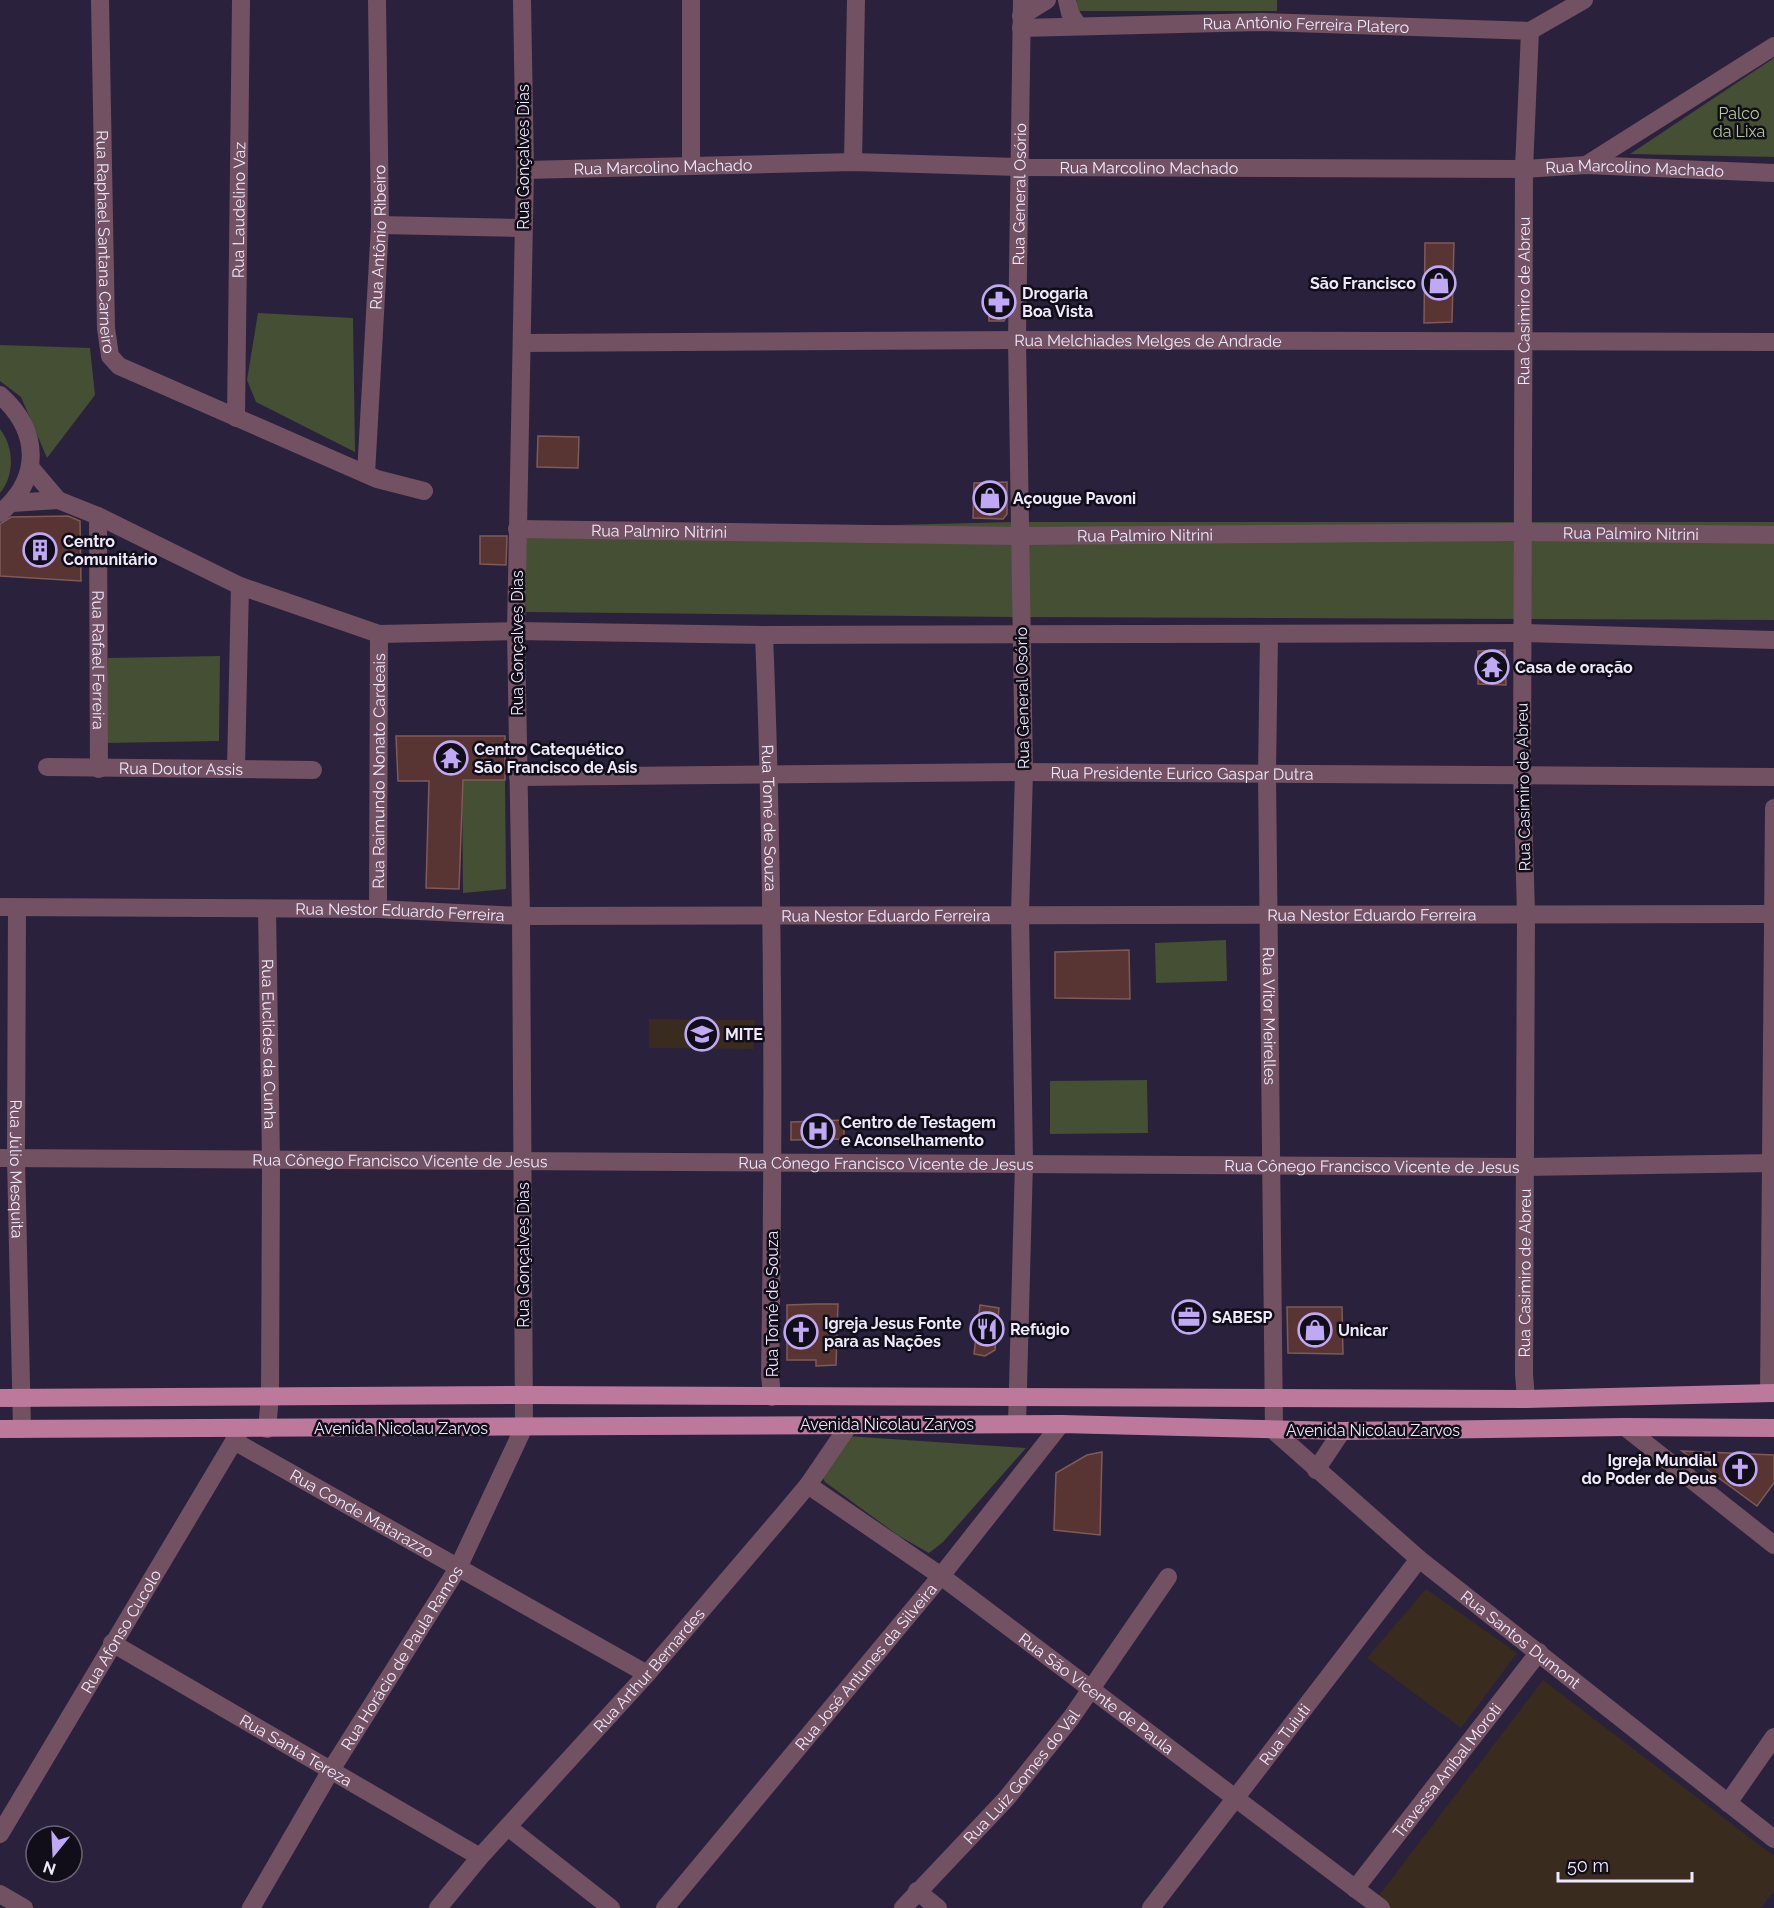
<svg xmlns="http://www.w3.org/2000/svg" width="1774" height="1908" font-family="Raleway,sans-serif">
<rect width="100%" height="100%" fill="#2a213c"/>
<g fill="#392b1e">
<path d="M649,1019l106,1 -1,29 -105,-1z"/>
<path d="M1426,1589l91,64 -56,75 -94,-70z"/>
<path d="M1543,1680l231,176v35l-13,17h-371l-13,-10z"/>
</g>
<g fill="#444f33">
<rect x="1077" y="0" width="200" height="11"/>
<path d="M1774,58v99l-144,-3z"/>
<path d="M258,313l95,5 2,134 -99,-50 -9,-22z"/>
<path d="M0,345l90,3 5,47 -48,63 -26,-61 -21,-16z"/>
<path d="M0,429c14,18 15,46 0,64z"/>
<path d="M1013,522h761v98l-762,-3 -486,-5 -1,-78z"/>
<path d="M220,656l-1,85 -115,2 4,-85z"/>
<path d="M462,780h43l1,109 -43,4z"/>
<path d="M1226,940l1,41 -71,2 -1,-40z"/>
<path d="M1147,1080l1,53 -98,1v-53z"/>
<path d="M846,1436l180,12 -83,94 -14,11 -30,-17 -74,-54 -4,-8z"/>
</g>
<g fill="#583533" stroke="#7f5a58" stroke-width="1.5">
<path d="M1425,243h29l-2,79 -28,1z"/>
<path d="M1006,290v27l-2,4h-15l-1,-30z"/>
<path d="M538,436l41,1 -1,31 -41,-1z"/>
<path d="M1007,482v32l-4,5 -30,-1 1,-35z"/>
<path d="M68,516l12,5 1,60 -81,-5v-52l11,-7z"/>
<path d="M480,536h27l-1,29 -26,-1z"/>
<path d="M1505,650l1,35 -28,-1v-33z"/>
<path d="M396,736h109v44h-42l-4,109 -33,-1 3,-107h-31z"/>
<path d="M1129,950l1,49 -75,-1v-46z"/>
<path d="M844,1120v19l-53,1v-18z"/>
<path d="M816,1304h22l-2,61 -20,1v-6h-29v-55z"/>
<path d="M980,1305l19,3 -4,42 -10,6 -11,-2z"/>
<path d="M1287,1307h55l1,47 -55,-1z"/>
<path d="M1682,1451l92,4v28l-17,23z"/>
<path d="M1102,1452l-2,83 -46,-5 2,-57 31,-18z"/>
</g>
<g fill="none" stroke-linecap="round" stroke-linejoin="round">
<g stroke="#725162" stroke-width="18">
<path id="s1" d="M100,0l6,328 4,28 9,10 258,113 47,12"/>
<path d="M1067,0l3,13 8,13"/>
<path d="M1021,16l26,-16"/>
<path id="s2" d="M1021,28l240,-6 269,9 54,-31"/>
<path d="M853,162l3,-162"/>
<path d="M1586,165l188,-119"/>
<path d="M691,166v-166"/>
<path id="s3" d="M525,170l328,-8 166,5 505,2 62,-4 188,8"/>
<path d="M380,225l143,3"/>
<path id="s4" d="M522,343l495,-3 757,2"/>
<path d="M0,395c40,36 42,83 0,118"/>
<path id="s5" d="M236,418l5,-418"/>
<path d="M30,467l28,33"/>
<path id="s6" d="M366,474l14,-249 -3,-225"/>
<path d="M12,503l46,-3 40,16 142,70 139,48 137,-3 248,4 758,-2 252,7"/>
<path id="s7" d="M98,516l1,253"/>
<path id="s8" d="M517,529l504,7 501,-4 252,3"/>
<path id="s9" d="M764,635c10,247 10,493 6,740l2,22"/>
<path id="s10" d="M1269,635l-2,138 7,658 145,128 355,280"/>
<path id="s11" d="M47,767l266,3"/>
<path d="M236,768l4,-182"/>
<path id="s12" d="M518,777l506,-5 750,5"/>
<path id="s13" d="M0,907l378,2 143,7 1253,-2"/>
<path id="s14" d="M17,908l-1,250 6,271"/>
<path id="s15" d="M267,909l4,252 -1,235 -3,33"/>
<path id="s16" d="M378,909l1,-275"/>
<path id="s17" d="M0,1158l1525,9 249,-4"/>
<path d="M1769,1393l5,-585"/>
<path id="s18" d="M1526,1399l-2,-25 2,-461 -4,-138 2,-606 6,-138"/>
<path id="s19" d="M1017,1424l7,-262 -4,-249 4,-141 -7,-432 5,-340"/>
<path d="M1625,1427l149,118"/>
<path id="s20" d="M234,1441l413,233"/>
<path d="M1316,1470l26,-39"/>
<path id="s21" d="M808,1485l133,91 440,332"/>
<path id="s22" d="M112,1643l368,214"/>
<path d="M1728,1803l46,-66"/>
<path d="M508,1827l103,81"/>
<path id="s23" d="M0,1834l240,-403"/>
<path id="s24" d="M1355,1889l184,-237"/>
<path d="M917,1891l21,17"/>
<path d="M0,1894l24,14"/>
<path id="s25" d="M251,1908l80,-138 127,-202 66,-141 -3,-511 -5,-285 9,-461 -3,-170"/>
<path id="s26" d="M438,1908l42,-51 167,-183 135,-158 26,-31 41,-60"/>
<path id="s27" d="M665,1908l276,-332 120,-152"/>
<path id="s28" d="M903,1908l103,-109 65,-81 97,-141"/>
<path id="s29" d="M1151,1908l268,-349"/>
</g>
<g stroke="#bd799c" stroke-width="18">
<path d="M0,1398l524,-3 1002,4 248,-6"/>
<path d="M0,1429l1061,-5 281,7 283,-4 149,1"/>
</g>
</g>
<defs>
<g id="shop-ring" transform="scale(1.725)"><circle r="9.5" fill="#110d19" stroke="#bfa9f4" stroke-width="1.5"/><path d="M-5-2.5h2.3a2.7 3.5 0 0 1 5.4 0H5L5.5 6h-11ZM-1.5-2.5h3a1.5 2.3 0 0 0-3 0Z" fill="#bfa9f4"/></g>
<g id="pharmacy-ring" transform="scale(1.725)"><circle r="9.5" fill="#110d19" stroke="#bfa9f4" stroke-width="1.5"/><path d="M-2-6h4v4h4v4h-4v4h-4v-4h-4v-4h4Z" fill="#bfa9f4"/></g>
<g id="building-ring" transform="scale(1.725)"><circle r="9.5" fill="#110d19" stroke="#bfa9f4" stroke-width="1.5"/><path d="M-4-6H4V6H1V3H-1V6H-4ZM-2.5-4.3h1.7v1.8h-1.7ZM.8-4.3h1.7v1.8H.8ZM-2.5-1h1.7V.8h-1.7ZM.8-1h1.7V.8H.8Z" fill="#bfa9f4"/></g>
<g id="temple-ring" transform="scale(1.725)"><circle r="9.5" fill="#110d19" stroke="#bfa9f4" stroke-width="1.5"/><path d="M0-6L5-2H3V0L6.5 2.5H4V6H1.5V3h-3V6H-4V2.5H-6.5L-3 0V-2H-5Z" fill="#bfa9f4"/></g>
<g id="university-ring" transform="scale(1.725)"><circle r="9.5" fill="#110d19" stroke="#bfa9f4" stroke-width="1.5"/><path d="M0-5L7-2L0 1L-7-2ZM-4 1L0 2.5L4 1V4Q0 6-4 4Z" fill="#bfa9f4"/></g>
<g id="hospital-ring" transform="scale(1.725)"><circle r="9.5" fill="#110d19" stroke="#bfa9f4" stroke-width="1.5"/><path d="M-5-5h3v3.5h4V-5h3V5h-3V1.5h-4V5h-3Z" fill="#bfa9f4"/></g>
<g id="office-ring" transform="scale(1.725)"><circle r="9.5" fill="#110d19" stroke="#bfa9f4" stroke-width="1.5"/><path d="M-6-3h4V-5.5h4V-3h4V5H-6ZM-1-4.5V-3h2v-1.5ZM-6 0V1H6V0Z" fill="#bfa9f4"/></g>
<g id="restaurant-ring" transform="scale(1.725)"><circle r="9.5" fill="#110d19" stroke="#bfa9f4" stroke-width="1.5"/><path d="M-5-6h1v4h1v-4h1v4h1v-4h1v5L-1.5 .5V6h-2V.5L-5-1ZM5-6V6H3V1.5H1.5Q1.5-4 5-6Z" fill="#bfa9f4"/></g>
<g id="church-ring" transform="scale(1.725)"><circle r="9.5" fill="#110d19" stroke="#bfa9f4" stroke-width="1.5"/><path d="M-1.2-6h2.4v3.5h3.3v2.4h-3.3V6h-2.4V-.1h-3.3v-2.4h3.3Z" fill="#bfa9f4"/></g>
</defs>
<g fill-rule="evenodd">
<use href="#shop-ring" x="1439" y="283"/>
<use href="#pharmacy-ring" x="999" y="302"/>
<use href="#shop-ring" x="990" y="498"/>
<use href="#building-ring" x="40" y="550"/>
<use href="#temple-ring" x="1492" y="667"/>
<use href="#temple-ring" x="451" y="758"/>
<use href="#university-ring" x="702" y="1034"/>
<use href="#hospital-ring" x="818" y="1131"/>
<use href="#office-ring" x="1189" y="1317"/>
<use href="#restaurant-ring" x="987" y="1329"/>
<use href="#shop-ring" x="1315" y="1330"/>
<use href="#church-ring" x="801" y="1332"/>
<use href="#church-ring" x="1740" y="1469"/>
</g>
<g text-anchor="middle" stroke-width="5" stroke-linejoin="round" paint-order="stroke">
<g font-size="16" fill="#eee9fb" stroke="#110d19">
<text dy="6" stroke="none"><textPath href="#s2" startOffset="285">Rua Antônio Ferreira Platero</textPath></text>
<text transform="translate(523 157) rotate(-90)" y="6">Rua Gonçalves Dias</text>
<text dy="6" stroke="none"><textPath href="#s3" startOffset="138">Rua Marcolino Machado</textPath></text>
<text dy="6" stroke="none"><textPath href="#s3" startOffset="624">Rua Marcolino Machado</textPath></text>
<text dy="6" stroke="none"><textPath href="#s3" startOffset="1110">Rua Marcolino Machado</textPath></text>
<text dy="6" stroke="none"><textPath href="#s19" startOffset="1230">Rua General Osório</textPath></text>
<text dy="6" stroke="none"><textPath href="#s5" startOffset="208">Rua Laudelino Vaz</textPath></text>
<text dy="6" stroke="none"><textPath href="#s6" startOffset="237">Rua Antônio Ribeiro</textPath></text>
<text dy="6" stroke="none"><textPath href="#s1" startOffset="242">Rua Raphael Santana Carneiro</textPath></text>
<text dy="6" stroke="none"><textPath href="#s18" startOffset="1098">Rua Casimiro de Abreu</textPath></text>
<text dy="6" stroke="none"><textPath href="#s4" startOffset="626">Rua Melchiades Melges de Andrade</textPath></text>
<text dy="6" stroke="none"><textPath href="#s8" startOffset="142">Rua Palmiro Nitrini</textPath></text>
<text dy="6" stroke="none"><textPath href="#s8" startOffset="1114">Rua Palmiro Nitrini</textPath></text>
<text dy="6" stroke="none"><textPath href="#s8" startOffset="628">Rua Palmiro Nitrini</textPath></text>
<text transform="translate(517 643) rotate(-90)" y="6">Rua Gonçalves Dias</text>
<text dy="6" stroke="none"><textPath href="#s7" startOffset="144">Rua Rafael Ferreira</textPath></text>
<text transform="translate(1022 698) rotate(-91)" y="6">Rua General Osório</text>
<text dy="6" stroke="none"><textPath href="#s11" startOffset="134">Rua Doutor Assis</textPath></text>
<text dy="6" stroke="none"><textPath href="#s16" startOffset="138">Rua Raimundo Nonato Cardeais</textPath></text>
<text dy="6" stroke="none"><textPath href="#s12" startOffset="664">Rua Presidente Eurico Gaspar Dutra</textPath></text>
<text transform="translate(1523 787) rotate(-91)" y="6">Rua Casimiro de Abreu</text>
<text dy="6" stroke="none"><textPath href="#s9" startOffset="183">Rua Tomé de Souza</textPath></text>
<text dy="6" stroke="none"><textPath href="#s13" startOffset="400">Rua Nestor Eduardo Ferreira</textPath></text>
<text dy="6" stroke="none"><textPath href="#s13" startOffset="886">Rua Nestor Eduardo Ferreira</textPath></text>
<text dy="6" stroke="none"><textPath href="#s13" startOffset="1372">Rua Nestor Eduardo Ferreira</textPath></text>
<text dy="6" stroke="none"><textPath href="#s10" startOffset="381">Rua Vitor Meirelles</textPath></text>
<text dy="6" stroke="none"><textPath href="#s15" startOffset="135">Rua Euclides da Cunha</textPath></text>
<text dy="6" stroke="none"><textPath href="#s17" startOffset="400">Rua Cônego Francisco Vicente de Jesus</textPath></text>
<text dy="6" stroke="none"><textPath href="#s17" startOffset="886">Rua Cônego Francisco Vicente de Jesus</textPath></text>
<text dy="6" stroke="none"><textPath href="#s17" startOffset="1372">Rua Cônego Francisco Vicente de Jesus</textPath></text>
<text dy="6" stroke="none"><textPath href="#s14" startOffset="261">Rua Júlio Mesquita</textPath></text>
<text transform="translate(523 1255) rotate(-90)" y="6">Rua Gonçalves Dias</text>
<text dy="6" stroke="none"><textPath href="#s18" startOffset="126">Rua Casimiro de Abreu</textPath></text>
<text transform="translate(772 1304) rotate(-90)" y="6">Rua Tomé de Souza</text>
<text x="887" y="1430">Avenida Nicolau Zarvos</text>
<text x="401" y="1434">Avenida Nicolau Zarvos</text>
<text x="1373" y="1436">Avenida Nicolau Zarvos</text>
<text dy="6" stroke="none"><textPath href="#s20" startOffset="147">Rua Conde Matarazzo</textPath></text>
<text dy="6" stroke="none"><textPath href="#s23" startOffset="236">Rua Afonso Cucolo</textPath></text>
<text dy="6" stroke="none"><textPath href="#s10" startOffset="1119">Rua Santos Dumont</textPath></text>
<text dy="6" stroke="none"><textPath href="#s25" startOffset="292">Rua Horácio de Paula Ramos</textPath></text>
<text dy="6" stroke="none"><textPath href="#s27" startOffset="314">Rua José Antunes da Silveira</textPath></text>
<text dy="6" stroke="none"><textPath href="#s26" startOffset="318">Rua Arthur Bernardes</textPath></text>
<text dy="6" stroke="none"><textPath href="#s21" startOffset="356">Rua São Vicente de Paula</textPath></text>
<text dy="6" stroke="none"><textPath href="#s29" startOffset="219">Rua Tuiuti</textPath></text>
<text dy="6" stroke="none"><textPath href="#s22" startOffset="213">Rua Santa Tereza</textPath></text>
<text dy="6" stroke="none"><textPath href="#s24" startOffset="150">Travessa Aníbal Moroti</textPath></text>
<text dy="6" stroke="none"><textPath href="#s28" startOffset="177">Rua Luiz Gomes do Val</textPath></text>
</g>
<g font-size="16" fill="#b4cb91" stroke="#110d19">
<text x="1739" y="119">Palco<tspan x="1739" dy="18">da Lixa</tspan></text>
</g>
<g font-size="16" font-weight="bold" fill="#eee9fb" stroke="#110d19" text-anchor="start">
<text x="1416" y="289" text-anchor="end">São Francisco</text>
<text x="1022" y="299">Drogaria<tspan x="1022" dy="18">Boa Vista</tspan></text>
<text x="1013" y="504">Açougue Pavoni</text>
<text x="63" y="547">Centro<tspan x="63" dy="18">Comunitário</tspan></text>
<text x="1515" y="673">Casa de oração</text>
<text x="474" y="755">Centro Catequético<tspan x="474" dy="18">São Francisco de Asis</tspan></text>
<text x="725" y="1040">MITE</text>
<text x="841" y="1128">Centro de Testagem<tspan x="841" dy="18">e Aconselhamento</tspan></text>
<text x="1212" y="1323">SABESP</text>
<text x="824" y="1329">Igreja Jesus Fonte<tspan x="824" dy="18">para as Nações</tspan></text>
<text x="1010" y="1335">Refúgio</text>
<text x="1338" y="1336">Unicar</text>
<text x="1717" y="1466" text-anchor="end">Igreja Mundial<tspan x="1717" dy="18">do Poder de Deus</tspan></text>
</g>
</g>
<g transform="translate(54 1854) rotate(198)"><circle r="28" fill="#110d19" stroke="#696573" stroke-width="1.5"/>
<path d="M0-4.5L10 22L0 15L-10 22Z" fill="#bfa9f4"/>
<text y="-9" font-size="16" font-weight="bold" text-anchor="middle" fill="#eee9fb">N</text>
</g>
<path d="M1558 1872v9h134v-9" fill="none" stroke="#eee9fb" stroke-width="3"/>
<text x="1567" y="1872" font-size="18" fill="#eee9fb" stroke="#110d19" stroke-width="4.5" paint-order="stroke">50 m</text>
</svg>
